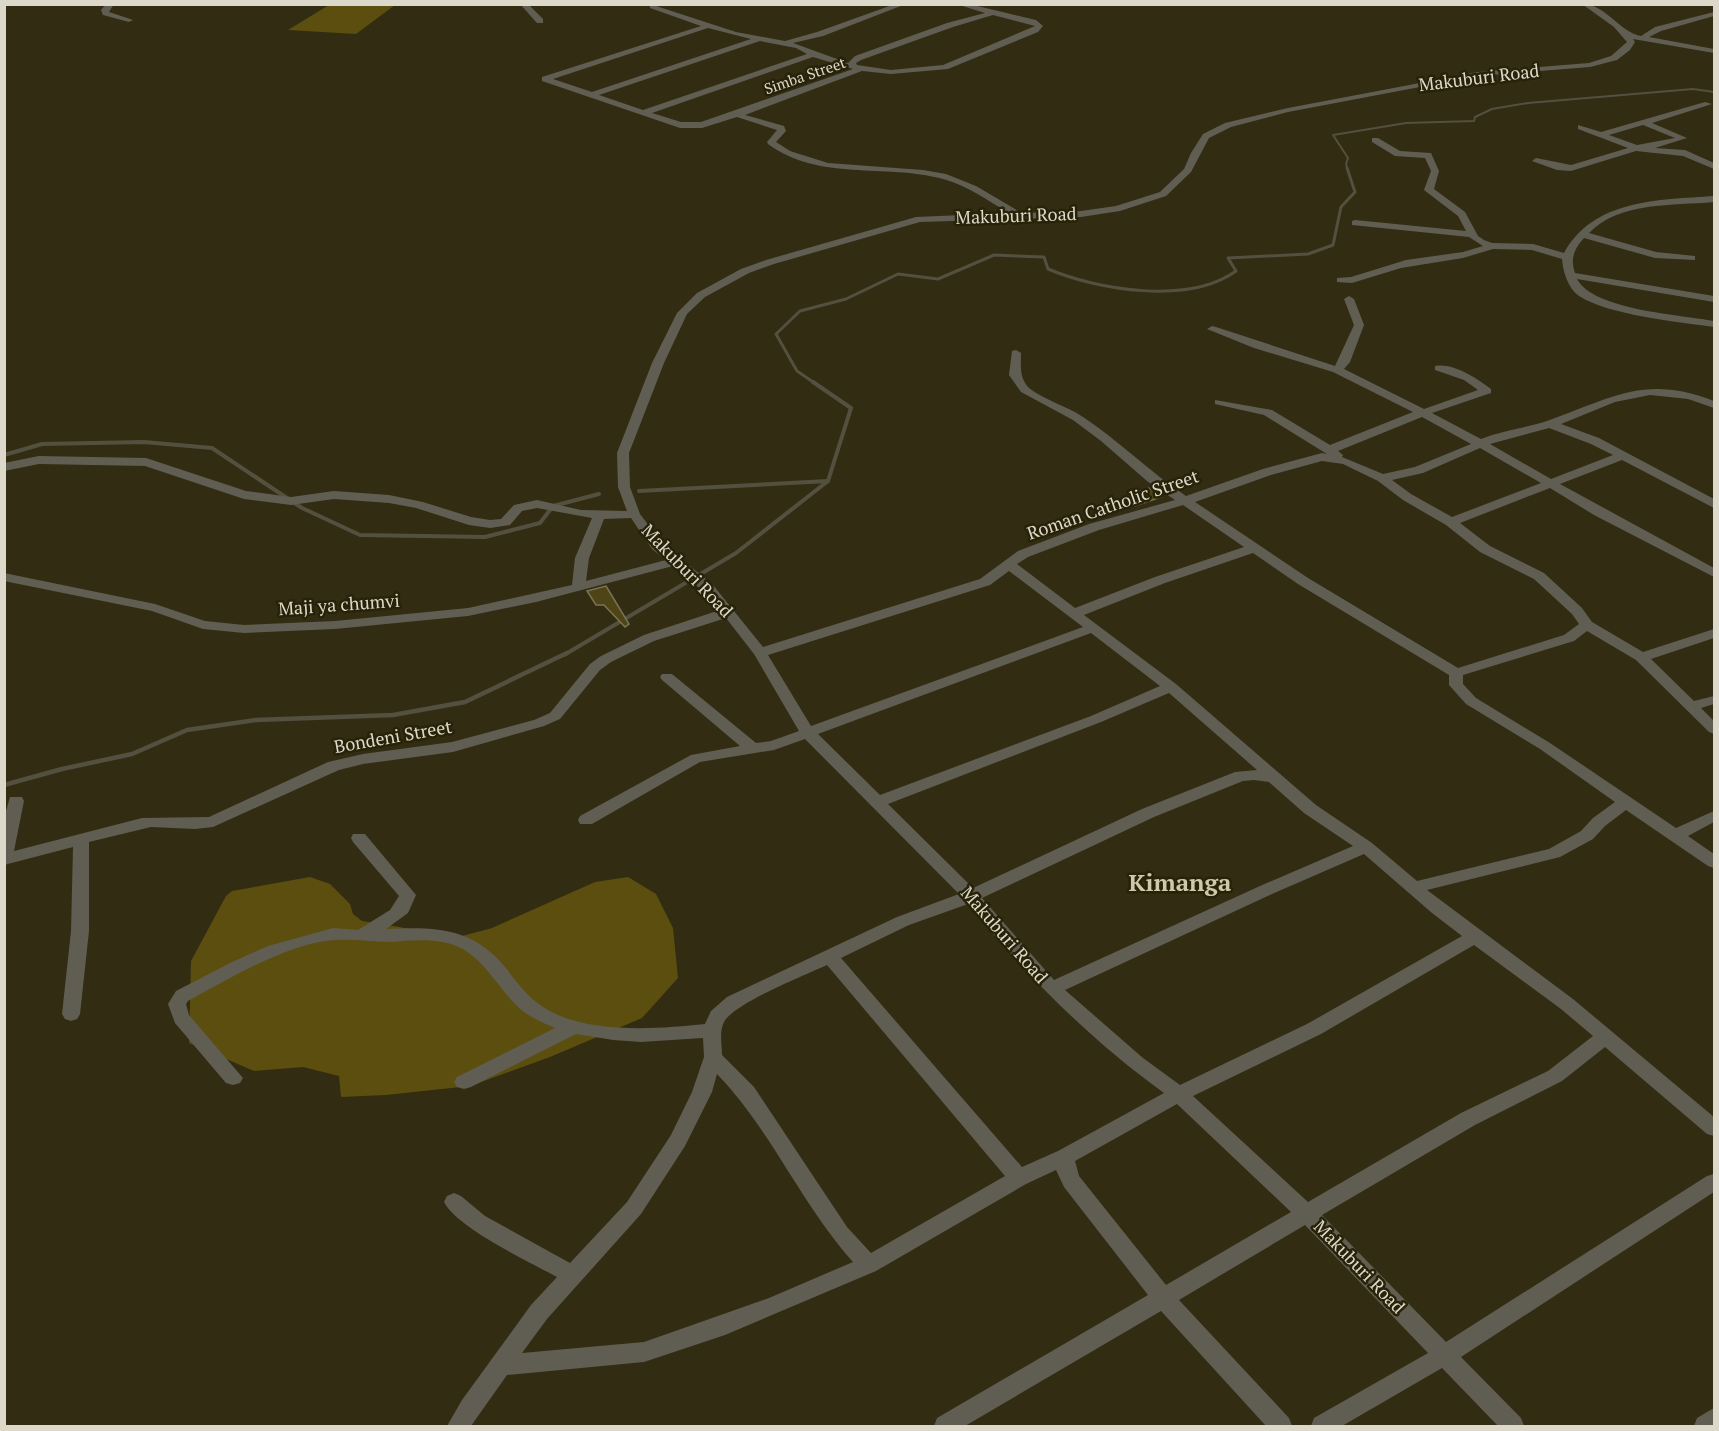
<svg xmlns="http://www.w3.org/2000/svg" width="1719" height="1431" font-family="'PT Serif',serif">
<rect width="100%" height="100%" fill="#322c12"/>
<g fill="#5b4e0e">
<path d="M329,5v-1l66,1 -39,29 -68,-4z"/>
<path d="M310,877l20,7 20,20 3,10 9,7 38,6 22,6 40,3 30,-8 103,-46 33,-5 28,17 17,34 5,50 -36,40 -92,39 -80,29 -84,9 -45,2 -2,-21 -36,-9 -49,4 -65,-28 2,-82 35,-65 6,-5z"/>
</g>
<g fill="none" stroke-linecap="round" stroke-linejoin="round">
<path stroke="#54503f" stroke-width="2" d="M1348,170l-2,-6 2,-6 -15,-23 73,-12 68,-2 1,-4 17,-8 36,-6 165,-14 21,3"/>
<path stroke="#54503f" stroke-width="3" d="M816,384l-19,-13 -21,-37 24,-23 46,-12 52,-25 40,5 56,-24 50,2 4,12c50,21 141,36 188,2l-8,-13 80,-4 25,-9 8,-38 14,-15 -8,-24"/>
<g stroke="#54503f" stroke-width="4">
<path d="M4,455l38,-11 102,-2 68,6 90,60 58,27 125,2 55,-14 13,-17 46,-12"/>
<path d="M639,491l189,-10"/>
<path d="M564,655l172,-102 92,-72 23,-73 -38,-26"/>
</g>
<path stroke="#54503f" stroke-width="4.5" d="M4,785l58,-16 70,-15 55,-24 69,-10 137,-5 72,-13 102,-49"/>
</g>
<g fill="#4e4415" stroke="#797357" stroke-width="1.5">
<path d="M1149,488l12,9 -26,9 -12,-9z"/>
<path d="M606,586l23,38 -4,3 -21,-22h-8l-9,-14z"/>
</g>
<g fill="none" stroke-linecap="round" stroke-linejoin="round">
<g fill="#605e52" fill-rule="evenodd">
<path d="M106,4h8l-5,8 24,8 -4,2 -26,-7 -2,-5z"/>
<path d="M520,4h8l15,15v4h-6z"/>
<path d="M650,4l86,28 49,9 32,-9 78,-28h11l-83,32 -30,7 55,20 7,-7 92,-33 38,-10 -29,-9h13l67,16 7,6 -5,6 -90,37 -57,5 -29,-3 -117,44 39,11 2,5 -10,11 14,9 38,12 95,7 23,4 30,12 46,27 59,-2 35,-5 44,-14 24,-23 7,-16 12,-19 22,-11 63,-15 190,-36 111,-9 22,-7 16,-14 -13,-15 -32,-23c24,0 37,28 59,32l14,-9 59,-15v4l-53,15 -12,6 65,12v4l-81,-14 2,3 -5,8 -13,10 -27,7 -112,9 -190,36 -57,15 -22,11 -18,34 -25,24 -46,15 -39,6 -161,5 -146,42 -25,9 -44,24 -18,17 -23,49 -35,90 1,34 10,27 22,29 51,42 50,62 217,-68 38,-28 71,-27 86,-24 -28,-19 -46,-40 -28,-21 -52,-28 -12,-17 3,-24 4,-1 5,3c0,13 -2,25 8,35 15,12 38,18 54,29 36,24 67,55 103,79l77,-27 59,-16 5,1 -63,-39 -49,-11v-4l57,10 58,35 83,-33 -80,-40 -79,-24 -47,-19 5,-3 4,1 119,39 19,-41 -10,-26 5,-3 5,3 10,26 -14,37 -6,7 80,40 54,-19 -14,-10 -29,-10v-4c19,-3 41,12 56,23v4l-59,20 49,26c22,-9 45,-11 66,-18 65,-23 98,-47 167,-20v7l-26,-9 -38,-4 -35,7 -54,22 38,14 115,61v9l-92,-48 -62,24 154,84v9l-120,-62 -44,-27 -90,35 30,23 54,27 38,35 10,14 51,30 71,-23v9l-63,21 43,42 20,-5v8l-13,4 13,13v13l-5,-2 -73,-72 -49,-29 -13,10 -111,34v9l13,14 74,45 126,85 38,-17v11l-26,14 26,18v14l-6,-2 -82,-56 -21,16 -12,13 -33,18 -133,33 146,109 141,118v19l-7,-2 -102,-87 -43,34 -87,44 -153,90 124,127 261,-166 7,-2v18l-253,165 60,61 3,8h-26l-56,-58 -100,58h-31l3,-8 114,-65 -123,-128 -126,75 110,118 3,8h-26l-105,-115 -196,115h-31l3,-8 211,-123 -84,-108 -8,-17 -30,14 -150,87 -151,64 -81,27 -137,13 -36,51h-24l15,-26 69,-95 26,-28c-27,-15 -100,-49 -113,-75l3,-6 7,-3 7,3 24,20 85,47 57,-61 44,-67 21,-43 12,-35 -1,-19 -62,4 -28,-2 -37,-6 -105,53 -7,2 -7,-2 -3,-5 3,-5 98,-49c-14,-6 -28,-12 -39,-23 -17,-17 -29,-40 -50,-54 -21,-14 -51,-11 -75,-9 -19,0 -37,-3 -55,-2 -46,2 -108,39 -148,61l-2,3 3,11 54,63 -3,5 -7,2 -7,-2 -51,-60 -7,-19 8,-13 54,-28 38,-17 65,-18 25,2 32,-20 9,-14 -46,-54 -2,-4 2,-4h12l51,61 -8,18 -22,16c50,-2 86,-2 120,39 12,16 24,32 42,42 42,24 110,19 157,14l6,-13 16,-14 170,-80 62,-23 -154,-155 -31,11 -74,12 -108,62h-12l-2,-4 2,-4 111,-61 49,-9 -78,-66 -2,-3 2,-3h10l84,69 15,-2 28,-10 -45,-77 -28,-36 -72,23 -43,21 -11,8 -40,49 -16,7 -91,26 -90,12 -24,6 -126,57 -18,2 -44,-2 -62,15v89l-9,83 -3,5 -6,2 -6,-2 -3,-5 9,-83 2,-84 -69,18v-47l6,-21h12l2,4 -10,50 128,-33 67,-1 119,-55 35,-8 89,-12 82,-22 16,-7 40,-49 11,-8 43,-21 76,-25 -17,-19 -30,-25 -137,36 -68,14 -133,13 -91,4 -41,-4 -51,-18 -148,-30v-8l151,31 50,17 39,4 91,-4 133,-13 104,-23 3,-27 17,-40 -55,-10 -15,3 -12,14 -20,3 -21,-3 -53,-17 -27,-5 -55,-4 -43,6 -47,-6 -99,-33 -106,-2 -35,7v-8l35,-7 107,2 100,33 45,6 43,-6 55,4 34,7 48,15 19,3 11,-1 13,-14 23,-5 44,10 46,1 -9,-24 -1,-34 35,-90 25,-50 20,-20 44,-24 25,-9 150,-43 93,-4c-21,-12 -42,-28 -66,-34 -59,-16 -123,3 -175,-35l-1,-2 10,-12 -40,-13 -35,11h-22l-138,-47v-4l159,-51 -51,-18zM993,15l42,11 -92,39 -52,5 -34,-5 -1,-2 5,-3 92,-33zM708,28l43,11 -159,53 -39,-13zM760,41l36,7 11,6 -164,56 -44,-15zM813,57l40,12 -152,53h-20l-29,-9zM1422,417l49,27 -56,23 -32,7 -41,-17 1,-2 -5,-4zM1549,428l42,16 22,11 -62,24 -61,-35zM1480,448l61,35 -89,34 -41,-23 -19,-14 31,-7zM1322,461l21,3 35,17 25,19 43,25 34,27 54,27 38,35 7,10 -15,11 -106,33 -150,-90 -113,-76 76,-27zM1183,505l61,42 -89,30 -80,31 -58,-44 11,-7 71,-27zM631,518l21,31 14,11 -80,21 3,-23 15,-39zM1253,553l45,31 151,91v10l17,19 74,45 75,53 -22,16 -12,13 -32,18 -132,32 -45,-38 -56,-38 -140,-121 -92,-69 81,-32zM1009,571l74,56 -272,99 -43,-71 222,-70zM1091,633l69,53 -69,30 -211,79 -62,-61zM1169,693l88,77 -22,2 -93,37 -169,79 -85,-84 213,-82zM1254,780l15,2 35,31 49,33 -93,40 -206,94 -72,-82 172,-81 89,-36zM1364,854l68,59 30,23 -155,88 -127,61 -37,-27 -78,-68 207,-96zM968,904c59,72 120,134 196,189l-106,58 -36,16 -181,-209 68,-33zM1474,945l87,64 32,27 -45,35 -87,42 -153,89 -115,-106 128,-62zM827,965l178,211 -134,77 -24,-26 -93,-140 -32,-32c0,-11 -3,-23 2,-33 9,-18 81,-47 103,-57zM717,1074c54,56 84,130 136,188l-84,36 -125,44 -122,11 25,-34 94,-105 44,-68 27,-54zM1177,1104l114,108 -125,73 -87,-109 -4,-15z"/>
<path d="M1705,102l7,2 -60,19 35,15 -32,10 30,2 29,13v6l-31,-13 -47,-5 -65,20 -14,-1 -25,-9 4,-3 35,7 57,-17 -50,-19v-4l23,7zM1643,125l32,13 -38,7 -28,-10z"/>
<path d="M1372,138h6l22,13 31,2 8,18 -5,18 31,23 13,24 6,4 8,3 41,1 31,9c30,-54 94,-53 150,-57v6c-41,4 -94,-1 -125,31l67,19 39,4v4l-40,-2 -71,-20c-10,11 -14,20 -9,35l139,23v6l-137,-23c16,31 105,36 137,42v6c-35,-5 -106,-12 -135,-31 -11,-8 -16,-24 -17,-37l-30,-9 -39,-1 -30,9 -62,10 -49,15 -15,-1v-4l14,-1 55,-17 57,-8 20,-6 -14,-9 -117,-12v-4l3,-1 111,11 -8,-15 -34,-26 7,-19 -6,-13 -30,-2 -23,-14z"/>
<path d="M1714,1408v18h-20l3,-8z"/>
</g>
</g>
<g text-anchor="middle" stroke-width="5" stroke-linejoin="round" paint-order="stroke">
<g font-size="15" fill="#dcd9ca" stroke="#282208">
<text transform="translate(805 76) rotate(-19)" y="5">Simba Street</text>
</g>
<g font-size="18" fill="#dcd9ca" stroke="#282208">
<text transform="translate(1479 78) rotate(-7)" y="6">Makuburi Road</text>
<text transform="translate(1016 216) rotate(-2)" y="6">Makuburi Road</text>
<text transform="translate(1113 505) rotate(-19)" y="6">Roman Catholic Street</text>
<text transform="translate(687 571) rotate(46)" y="6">Makuburi Road</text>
<text transform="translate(339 605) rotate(-4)" y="6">Maji ya chumvi</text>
<text transform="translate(393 737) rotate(-10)" y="6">Bondeni Street</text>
<text transform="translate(1004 935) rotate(49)" y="6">Makuburi Road</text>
<text transform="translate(1359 1267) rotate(46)" y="6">Makuburi Road</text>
</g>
<g font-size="24" font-weight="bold" fill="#cfc8aa" stroke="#282208">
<text x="1180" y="891">Kimanga</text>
</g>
</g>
<rect width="1719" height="1431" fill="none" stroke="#dcd9ca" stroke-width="12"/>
</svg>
